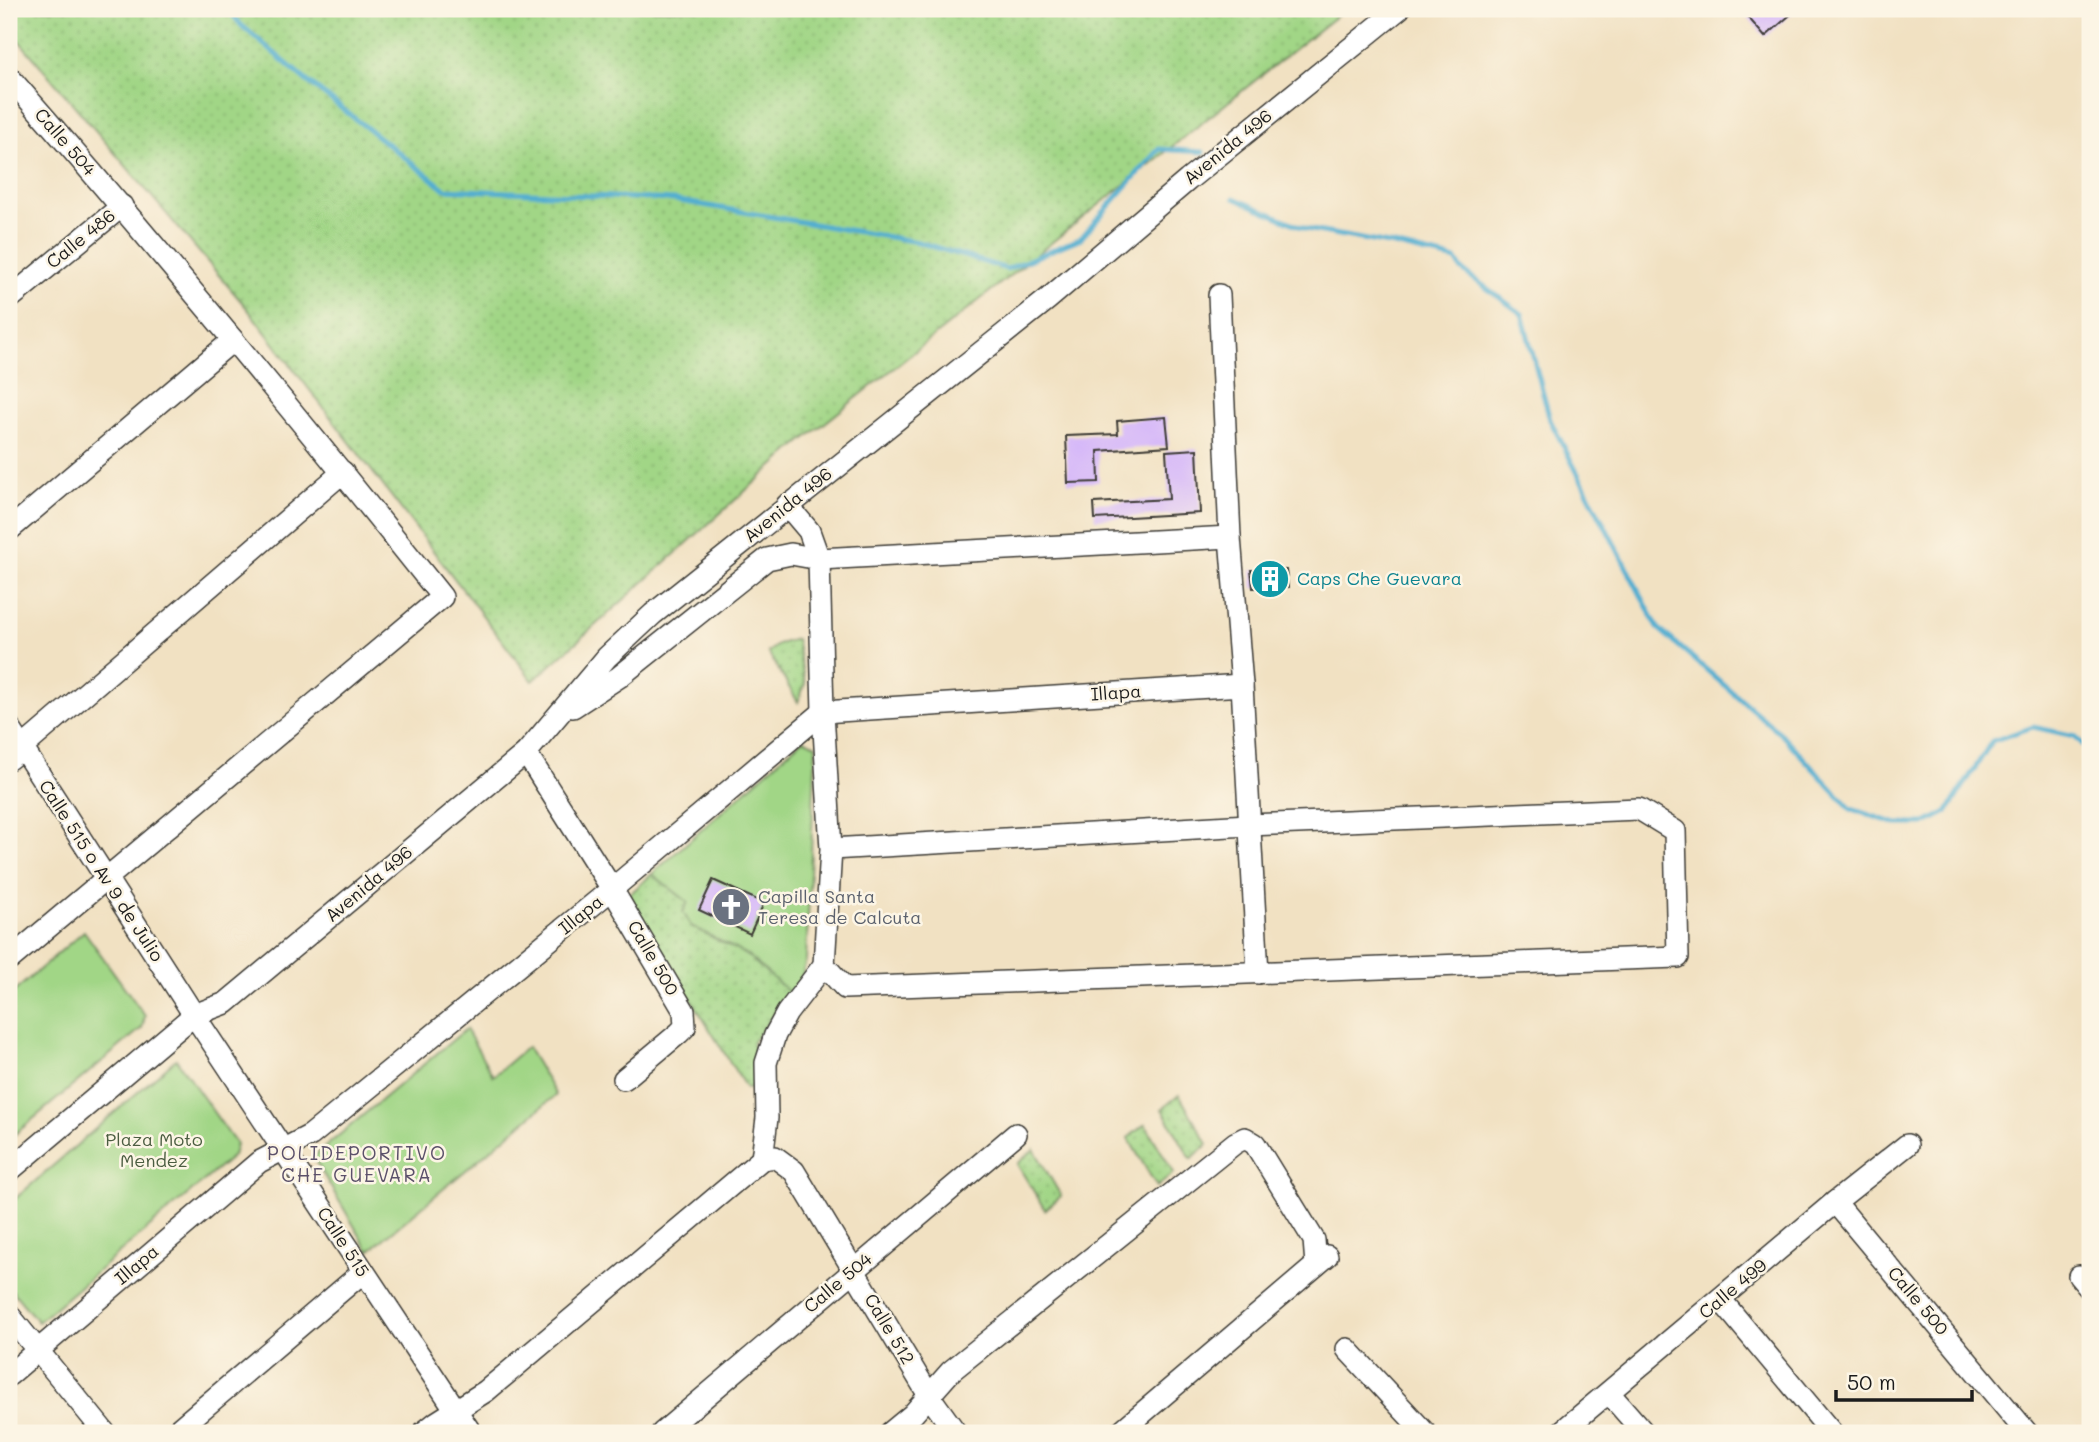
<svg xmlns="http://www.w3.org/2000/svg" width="2099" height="1442" font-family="Mali,sans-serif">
<defs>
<pattern id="grass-dots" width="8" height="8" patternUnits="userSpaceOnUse" patternTransform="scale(1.75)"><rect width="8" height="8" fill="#a1d686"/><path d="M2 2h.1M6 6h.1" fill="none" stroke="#8ab773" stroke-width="1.8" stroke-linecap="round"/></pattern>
</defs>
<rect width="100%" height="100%" fill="#fcf5e5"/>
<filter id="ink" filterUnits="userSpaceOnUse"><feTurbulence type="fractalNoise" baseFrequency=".0143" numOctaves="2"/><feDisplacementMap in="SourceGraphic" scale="14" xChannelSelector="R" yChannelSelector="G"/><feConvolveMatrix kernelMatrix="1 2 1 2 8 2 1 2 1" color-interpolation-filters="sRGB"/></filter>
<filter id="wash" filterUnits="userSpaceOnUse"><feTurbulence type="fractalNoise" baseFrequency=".00686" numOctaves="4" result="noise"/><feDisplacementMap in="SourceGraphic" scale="28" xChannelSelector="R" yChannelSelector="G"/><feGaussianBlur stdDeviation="1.57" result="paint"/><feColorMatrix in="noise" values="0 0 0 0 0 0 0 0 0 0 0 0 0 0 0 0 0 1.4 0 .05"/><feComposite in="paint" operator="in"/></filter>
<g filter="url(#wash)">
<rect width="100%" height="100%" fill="#f1e1c2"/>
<g fill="url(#grass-dots)" stroke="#5e7951" stroke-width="2">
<path d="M9,9h1336l-554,441 -258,231 -287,-374 -237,-278z"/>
<path d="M796,639l9,45 -7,18 -30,-50 11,-8z"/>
<path d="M652,874l36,28 3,24 56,29 43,38 -38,50 4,10 -1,34 -9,1 -115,-186 -1,-8z"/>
<path d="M1179,1095l29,49 -17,15 -29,-50z"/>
<path d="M1145,1124l29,49 -17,14 -29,-49z"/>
<path d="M1034,1149l27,47 -16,14 -28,-46z"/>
</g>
<g fill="#a1d686" stroke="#5e7951" stroke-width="2">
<path d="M803,739l13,6 -10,215 -4,17 -12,16 -43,-38 -56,-29 -8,-14 5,-10 -36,-28z"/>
<path d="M84,931l61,85 -3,12 -133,111v-143z"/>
<path d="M466,1029l27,47 34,-29 29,48 -187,156 -56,-94z"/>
<path d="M176,1059l60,85 -3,12 -195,166 -29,-35v-83z"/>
</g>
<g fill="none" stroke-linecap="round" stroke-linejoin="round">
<g stroke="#52aed0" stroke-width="5">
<path d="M228,9l13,16 66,56 138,108 229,11 244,42 89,27 74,-31 78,-89 44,3"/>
<path d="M1234,198l72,31 88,16 62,15 6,10 60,44 28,106 108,208 124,107 69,74 46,15h27l23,-12 45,-71 41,-14 42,9 15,16"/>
</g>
</g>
<g id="blocks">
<g fill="#d1b1fb">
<path d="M1741,9h56l-32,28z"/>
<path d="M1166,417l3,29 -71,5 1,31 -31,1 -2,-47 52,-2 -1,-13z"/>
<path d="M1197,449l3,64 -105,6 -1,-16 75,-4 -3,-48z"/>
<path d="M1251,570h35l2,17 -35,1z"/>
<path d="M713,880l51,23 -14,31 -51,-24z"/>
</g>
</g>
</g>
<g filter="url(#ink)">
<use href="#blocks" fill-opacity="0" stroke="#3c3a35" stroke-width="2"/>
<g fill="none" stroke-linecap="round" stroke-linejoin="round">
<g stroke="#3c3a35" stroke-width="24">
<g id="minor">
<path d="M9,77c149,170 292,343 433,520l-433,363"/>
<path d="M1219,295l11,242 12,148 16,288"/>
<path d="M9,299l113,-93"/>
<path d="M787,505l22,26 10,28 4,153 8,137 -7,116 21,23 833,-31 -3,-126 -36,-22 -391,16 -417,24"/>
<path d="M9,530l224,-190"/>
<path d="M573,707l46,-30 148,-118 24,-5 28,5 411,-22"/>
<path d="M9,727l185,288 277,418"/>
<path d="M526,753l86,136 72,122 1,16 -6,6 -55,46"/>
<path d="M9,759l334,-287"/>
<path d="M762,1159l5,-41 -1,-55 9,-28 12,-22 37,-48"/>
<path d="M9,1171l185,-156 32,-12 300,-250 81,-96 46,-43 395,-315 140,-119 211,-171"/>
<path d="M1835,1202l192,231"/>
<path d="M2079,1276l11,13"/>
<path d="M1721,1300l111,133"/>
<path d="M9,1315l96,118"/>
<path d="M1347,1349l78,84"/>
<path d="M9,1375l250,-213 52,-27 301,-246 211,-177 419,-27"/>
<path d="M1609,1393l35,40"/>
<path d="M174,1433l189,-161"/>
<path d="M423,1433l14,-11 49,-31 276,-232 13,-2 19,14 136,226 26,36"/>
<path d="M662,1433l354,-299"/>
<path d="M890,1433l23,-19 38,-43 284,-228 10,-5 10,6 59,96 2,25"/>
<path d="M1119,1433l208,-177"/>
<path d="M1560,1433l275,-231 72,-57"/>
</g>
</g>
<use href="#minor" stroke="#fff" stroke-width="21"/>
</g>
</g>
<defs>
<g id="building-disc" transform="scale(2.0125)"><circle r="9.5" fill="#0f9aa8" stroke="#fcf5e5"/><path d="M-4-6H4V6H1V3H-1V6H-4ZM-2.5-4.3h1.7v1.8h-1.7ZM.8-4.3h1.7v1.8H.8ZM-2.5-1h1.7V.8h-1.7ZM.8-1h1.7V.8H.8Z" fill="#fff"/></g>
<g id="church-disc" transform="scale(2.0125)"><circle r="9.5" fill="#6b7280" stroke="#fcf5e5"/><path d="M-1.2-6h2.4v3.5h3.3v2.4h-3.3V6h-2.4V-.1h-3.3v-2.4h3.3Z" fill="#fff"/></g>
</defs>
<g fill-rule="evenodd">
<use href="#building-disc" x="1270" y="579"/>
<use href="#church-disc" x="731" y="907"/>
</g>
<g text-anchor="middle" stroke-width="5" stroke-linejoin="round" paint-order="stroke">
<g font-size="18" fill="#1c1c1c" stroke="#fcf5e5">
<text transform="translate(65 142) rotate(49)" y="6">Calle 504</text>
<text transform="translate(1228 147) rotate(-39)" y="6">Avenida 496</text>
<text transform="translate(81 239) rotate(-39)" y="6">Calle 486</text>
<text transform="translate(788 505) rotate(-39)" y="6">Avenida 496</text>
<text transform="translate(1116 693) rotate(-4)" y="6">Illapa</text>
<text transform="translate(101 871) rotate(57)" y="6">Calle 515 o Av 9 de Julio</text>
<text transform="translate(369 884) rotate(-40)" y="6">Avenida 496</text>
<text transform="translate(581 915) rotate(-39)" y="6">Illapa</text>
<text transform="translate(653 958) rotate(60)" y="6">Calle 500</text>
<text transform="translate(343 1242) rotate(57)" y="6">Calle 515</text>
<text transform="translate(137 1265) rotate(-40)" y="6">Illapa</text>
<text transform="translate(838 1283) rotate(-40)" y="6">Calle 504</text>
<text transform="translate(1733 1289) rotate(-40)" y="6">Calle 499</text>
<text transform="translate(1918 1301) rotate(50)" y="6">Calle 500</text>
<text transform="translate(889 1329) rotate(59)" y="6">Calle 512</text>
</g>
<g font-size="18" fill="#0d838f" stroke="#fcf5e5" text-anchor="start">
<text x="1297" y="585">Caps Che Guevara</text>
</g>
<g font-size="18" fill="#5b616d" stroke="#fcf5e5" text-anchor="start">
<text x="758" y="903">Capilla Santa<tspan x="758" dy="21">Teresa de Calcuta</tspan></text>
</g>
<g font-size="18" fill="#4b5d41" stroke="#fcf5e5">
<text x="154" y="1146">Plaza Moto<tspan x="154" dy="21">Mendez</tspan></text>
</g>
<g font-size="19" letter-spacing="2" fill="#5b506a" stroke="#fcf5e5">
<text x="357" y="1160">POLIDEPORTIVO<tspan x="357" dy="22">CHE GUEVARA</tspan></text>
</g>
</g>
<rect width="2099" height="1442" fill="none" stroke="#fcf5e5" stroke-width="35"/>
<path d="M1836 1390v10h136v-10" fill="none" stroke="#1c1c1c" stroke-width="3.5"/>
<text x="1847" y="1390" font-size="21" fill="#1c1c1c" stroke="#fcf5e5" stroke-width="5" paint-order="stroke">50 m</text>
</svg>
